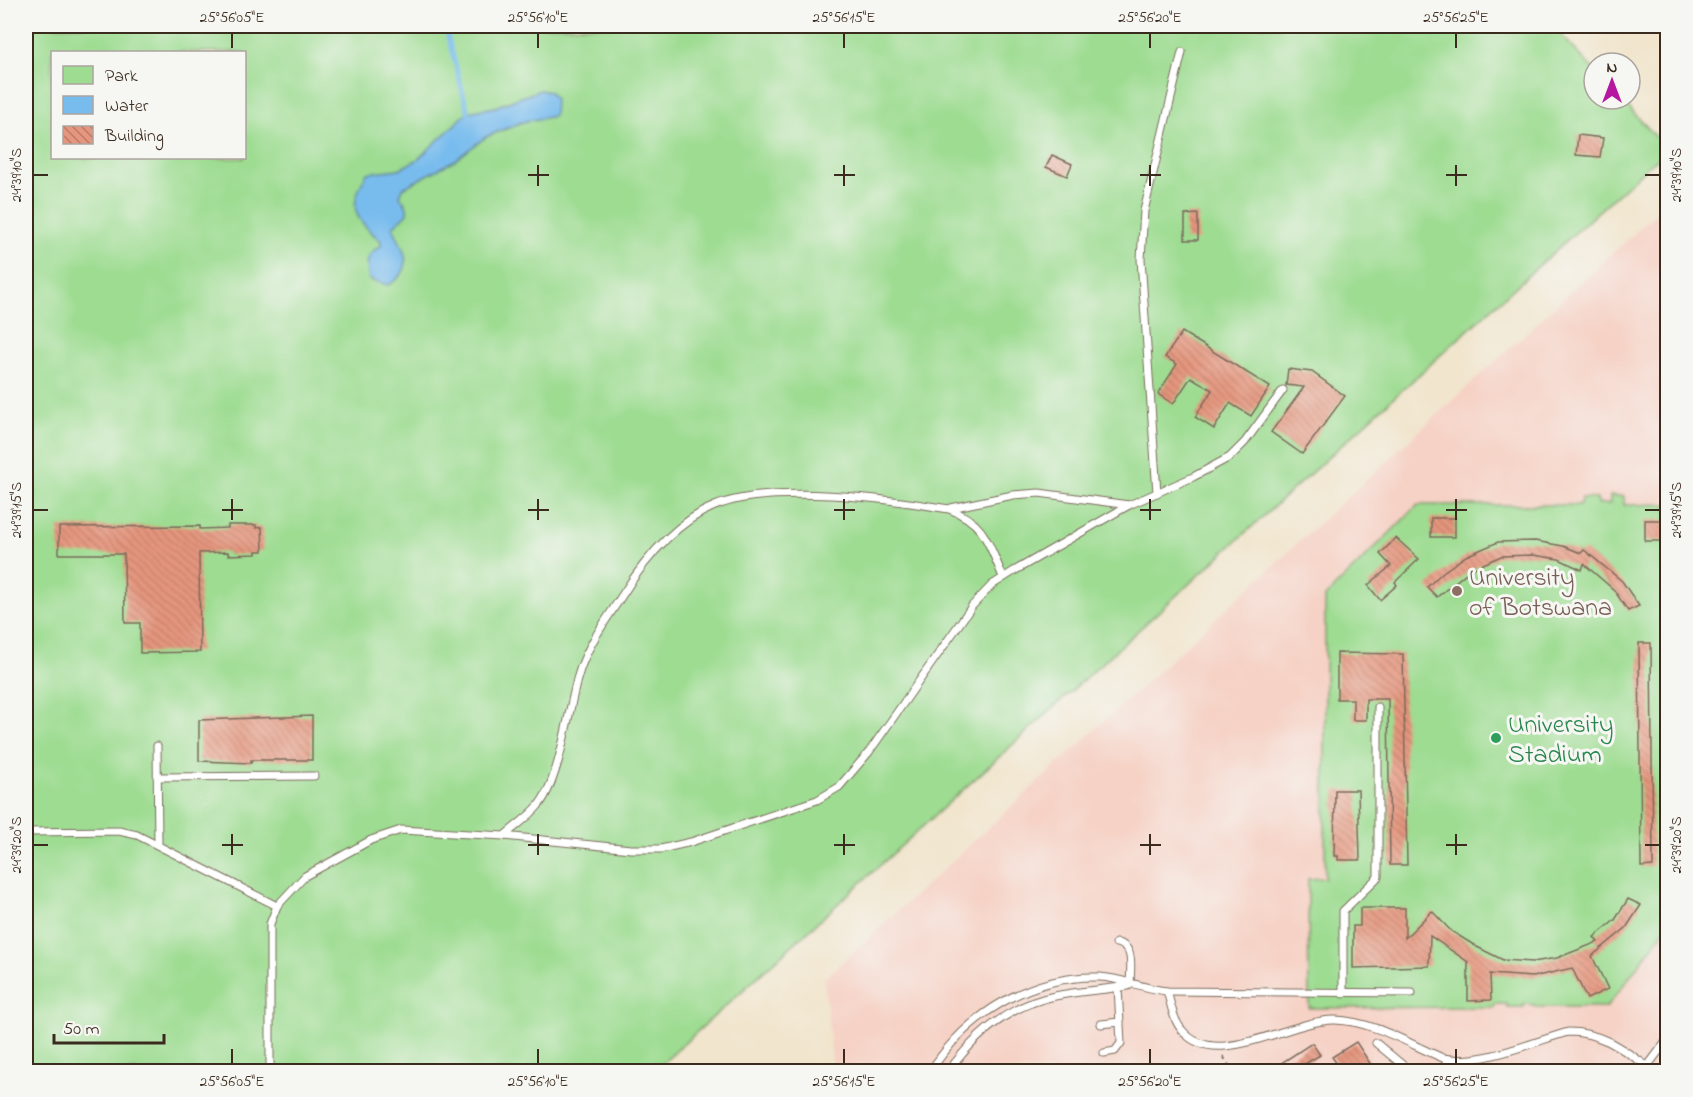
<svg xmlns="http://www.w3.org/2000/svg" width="1693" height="1097" font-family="'Indie Flower',sans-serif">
<defs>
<pattern id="building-back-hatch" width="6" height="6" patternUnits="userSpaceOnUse" patternTransform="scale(1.5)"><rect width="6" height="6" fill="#e6967e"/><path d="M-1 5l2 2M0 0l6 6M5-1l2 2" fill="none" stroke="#bc7b67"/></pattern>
</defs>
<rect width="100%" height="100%" fill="#f6f6f2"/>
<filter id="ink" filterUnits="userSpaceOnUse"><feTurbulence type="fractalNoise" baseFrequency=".0167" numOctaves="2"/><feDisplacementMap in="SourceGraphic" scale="12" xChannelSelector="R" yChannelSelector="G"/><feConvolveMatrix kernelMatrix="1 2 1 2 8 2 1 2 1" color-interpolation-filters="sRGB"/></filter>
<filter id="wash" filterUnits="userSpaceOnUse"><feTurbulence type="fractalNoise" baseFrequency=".008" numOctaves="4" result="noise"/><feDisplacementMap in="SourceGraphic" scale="24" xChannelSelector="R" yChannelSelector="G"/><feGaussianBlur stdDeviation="1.35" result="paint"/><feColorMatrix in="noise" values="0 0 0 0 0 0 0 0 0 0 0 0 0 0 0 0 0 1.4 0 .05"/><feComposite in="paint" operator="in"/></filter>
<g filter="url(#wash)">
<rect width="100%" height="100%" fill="#f1e5cd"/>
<path fill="#f6d1c5" d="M1667,203v868h-834l-9,-92z"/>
<g fill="#9ddc91" stroke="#6c8358" stroke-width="1.5" fill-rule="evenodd">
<path d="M26,26h1527l41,44v29h27l46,50 -1013,922h-628zM52,52h192v106h-192z"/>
<path d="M1610,496h14v9l43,-1v423l-60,80h-72v-2l-11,-1v3h-17v-3h-13v3l-185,1 -1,-129 17,-1v-281l93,-92h162l1,-7 16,1 1,5h12z"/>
</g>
<path fill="#78bcee" stroke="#5a7386" stroke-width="1.5" d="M540,90l10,2 5,7 -1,17 -32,6 -36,15 -31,23 -52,28 -3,8 7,11v6l-14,14c10,24 25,41 -5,58l-19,-5c-3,-17 -4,-26 12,-34v-5c-29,-25 -33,-33 -14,-68l32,-4 18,-9 51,-48 27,-5z"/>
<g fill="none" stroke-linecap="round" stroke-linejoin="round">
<path stroke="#78bcee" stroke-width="4.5" d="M445,26l23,86"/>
</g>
<g id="blocks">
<g fill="url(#building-back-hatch)">
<path d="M1578,135l25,3 -3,19 -24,-2z"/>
<path d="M1052,155l20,9 -5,12 -21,-9z"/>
<path d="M1198,214v26h-13v-25z"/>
<path d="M1182,332l88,55 -19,29 -21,-13 -16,26 -19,-12 17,-27 -21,-13 -18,27 -15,-10 19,-30 -12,-7z"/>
<path d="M1288,369l24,3 33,24 -43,58 -31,-22 33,-45 -18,-2z"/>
<rect x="1431" y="518" width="24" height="19"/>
<rect x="1645" y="520" width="23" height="21"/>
<path d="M228,525h28v3l6,-1 1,24h-7v3l-28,1v-3l-29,1 1,99 -60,1v-30h-15l-1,-69h-65v-27l141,-1v3l28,-1z"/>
<path d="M1396,538l23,21 -24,23 2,3 -17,15 -12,-15 23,-19 -11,-12z"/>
<path d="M1535,541l28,5 18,7 3,-3 38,31 17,25 -11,5 -14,-21 -30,-26 -2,6 -23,-11 -26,-4 -32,1 -31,14 -33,27 -10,-10 16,-15 23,-16 32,-14z"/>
<path d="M1639,643h12l2,223 -12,1z"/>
<path d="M1337,653l66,1 4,211h-17l-2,-166h-22v21h-13v-21h-16z"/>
<path d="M312,716v44h-61v3l-52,-2v-41z"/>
<path d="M1335,790h23l2,70h-22v-4h-4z"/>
<path d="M1628,899l13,6 -15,23 -34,28 16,33 -21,10 -15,-31 -39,9 -43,-3 1,26 -23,1v-39l-38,-26 -1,30 -76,2v-42h7v-18h45v30l27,-27 19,20 26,16 26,13 30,2 24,-4 41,-16 -4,-5 21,-17z"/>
<path d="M1356,1042l19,29h-33l-10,-14z"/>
<path d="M1312,1043l8,12 -27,16h-24z"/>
</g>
</g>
</g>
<g filter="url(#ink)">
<use href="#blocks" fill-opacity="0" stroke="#7b6b5b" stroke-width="1.5"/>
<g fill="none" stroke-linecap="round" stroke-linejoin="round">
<g stroke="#7b6b5b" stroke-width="9">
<g id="service">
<path d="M1157,493l-16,-234 3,-48 38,-159"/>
<path d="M951,508l62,-13 26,-2 90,12"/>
<path d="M157,746l1,99"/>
<path d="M157,777l157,-1"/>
<path d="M26,832l93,-1 18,4 140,71"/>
<path d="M504,836c11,-10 25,-19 34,-30 22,-25 30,-96 40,-130 8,-29 27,-54 43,-79 22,-35 54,-75 94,-91 56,-23 174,-7 234,3 36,13 40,36 54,68"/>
<path d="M1116,943c20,2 14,27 14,42"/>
<path d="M1167,991c4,13 6,29 15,39 33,42 109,-11 153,-10 38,1 74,24 108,38 37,8 89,-16 125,-26 32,0 53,16 79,34"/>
<path d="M1343,994v-83l35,-34v-170"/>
<path d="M1101,1024l19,-2"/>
<path d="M1376,1043l35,29"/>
<path d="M1104,1053l11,-2 6,-8 -3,-56"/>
<path d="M270,1072v-148l7,-18 28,-30 66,-36 30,-10 103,6 127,13h30l30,-7 126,-42 22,-13 30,-35 103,-146 20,-21 22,-14 115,-66 64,-28 37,-20 15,-15 38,-52"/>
<path d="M930,1072c37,-58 100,-97 170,-95 21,1 45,12 67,14l245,2"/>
<path d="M948,1072c26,-36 61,-67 107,-76 24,-5 48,-6 73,-10"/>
<path d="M1442,1072l6,-13"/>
<path d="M1643,1072l25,-33"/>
</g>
</g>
<path stroke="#7b6b5b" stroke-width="2" stroke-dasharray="4.5 4.5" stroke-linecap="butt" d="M1223,1056l10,16"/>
<use href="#service" stroke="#fff" stroke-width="7"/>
</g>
</g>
<path fill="none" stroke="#3b2a1e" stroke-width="2" d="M232,33v15M538,33v15M844,33v15M1150,33v15M1456,33v15M538,165v21M844,165v21M1150,165v21M1456,165v21M33,175h15M528,175h21M834,175h21M1140,175h21M1446,175h21M1645,175h15M232,499v21M538,499v21M844,499v21M1150,499v21M1456,499v21M33,510h15M222,510h21M528,510h21M834,510h21M1140,510h21M1446,510h21M1645,510h15M232,834v21M538,834v21M844,834v21M1150,834v21M1456,834v21M33,845h15M222,845h21M528,845h21M834,845h21M1140,845h21M1446,845h21M1645,845h15M232,1049v15M538,1049v15M844,1049v15M1150,1049v15M1456,1049v15"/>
<circle fill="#8d6e63" stroke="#f6f6f2" stroke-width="2" cx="1457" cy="591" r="6"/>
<circle fill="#2e9e5b" stroke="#f6f6f2" stroke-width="2" cx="1496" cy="738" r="6"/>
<g text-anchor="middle" stroke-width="6" stroke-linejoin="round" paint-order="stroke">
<g font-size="26" fill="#785e54" stroke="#f6f6f2" text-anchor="start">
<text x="1469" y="585">University<tspan x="1469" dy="30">of Botswana</tspan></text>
</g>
<g font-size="26" fill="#27864d" stroke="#f6f6f2" text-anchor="start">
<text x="1508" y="732">University<tspan x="1508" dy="30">Stadium</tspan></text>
</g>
</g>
<rect width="1693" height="1097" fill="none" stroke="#f6f6f2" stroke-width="66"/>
<rect x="51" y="51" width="195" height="108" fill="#f6f6f2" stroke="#aba49d" stroke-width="1.5"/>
<rect x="63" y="66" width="30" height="18" fill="#9ddc91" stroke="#aba49d" stroke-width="1.5"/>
<text x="105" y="81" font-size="18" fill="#3b2a1e">Park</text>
<rect x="63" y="96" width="30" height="18" fill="#78bcee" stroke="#aba49d" stroke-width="1.5"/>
<text x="105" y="111" font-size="18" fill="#3b2a1e">Water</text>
<rect x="63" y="126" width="30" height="18" fill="url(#building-back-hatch)" stroke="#aba49d" stroke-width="1.5"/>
<text x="105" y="141" font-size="18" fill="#3b2a1e">Building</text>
<g transform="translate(1612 81)"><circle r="28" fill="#f6f6f2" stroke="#aba49d" stroke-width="1.5"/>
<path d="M0-4.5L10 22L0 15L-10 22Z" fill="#b5179e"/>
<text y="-9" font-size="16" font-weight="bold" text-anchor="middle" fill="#3b2a1e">N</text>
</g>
<path d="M54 1034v9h110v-9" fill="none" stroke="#3b2a1e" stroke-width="3"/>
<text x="63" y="1034" font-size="18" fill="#3b2a1e" stroke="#f6f6f2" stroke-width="4.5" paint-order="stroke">50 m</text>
<rect x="33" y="33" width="1627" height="1031" fill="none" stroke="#3b2a1e" stroke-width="2"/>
<g font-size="15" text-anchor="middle" fill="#3b2a1e">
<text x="232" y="22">25°56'05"E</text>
<text x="538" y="22">25°56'10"E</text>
<text x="844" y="22">25°56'15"E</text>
<text x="1150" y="22">25°56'20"E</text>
<text x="1456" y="22">25°56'25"E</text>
<text transform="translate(16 175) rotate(-90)" y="5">24°39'10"S</text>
<text transform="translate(1676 175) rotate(-90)" y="5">24°39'10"S</text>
<text transform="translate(16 510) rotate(-90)" y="5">24°39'15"S</text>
<text transform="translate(1676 510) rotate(-90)" y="5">24°39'15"S</text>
<text transform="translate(16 845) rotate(-90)" y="5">24°39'20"S</text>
<text transform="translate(1676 845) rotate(-90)" y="5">24°39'20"S</text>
<text x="232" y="1086">25°56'05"E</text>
<text x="538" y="1086">25°56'10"E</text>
<text x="844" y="1086">25°56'15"E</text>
<text x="1150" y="1086">25°56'20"E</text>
<text x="1456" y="1086">25°56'25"E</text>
</g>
</svg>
